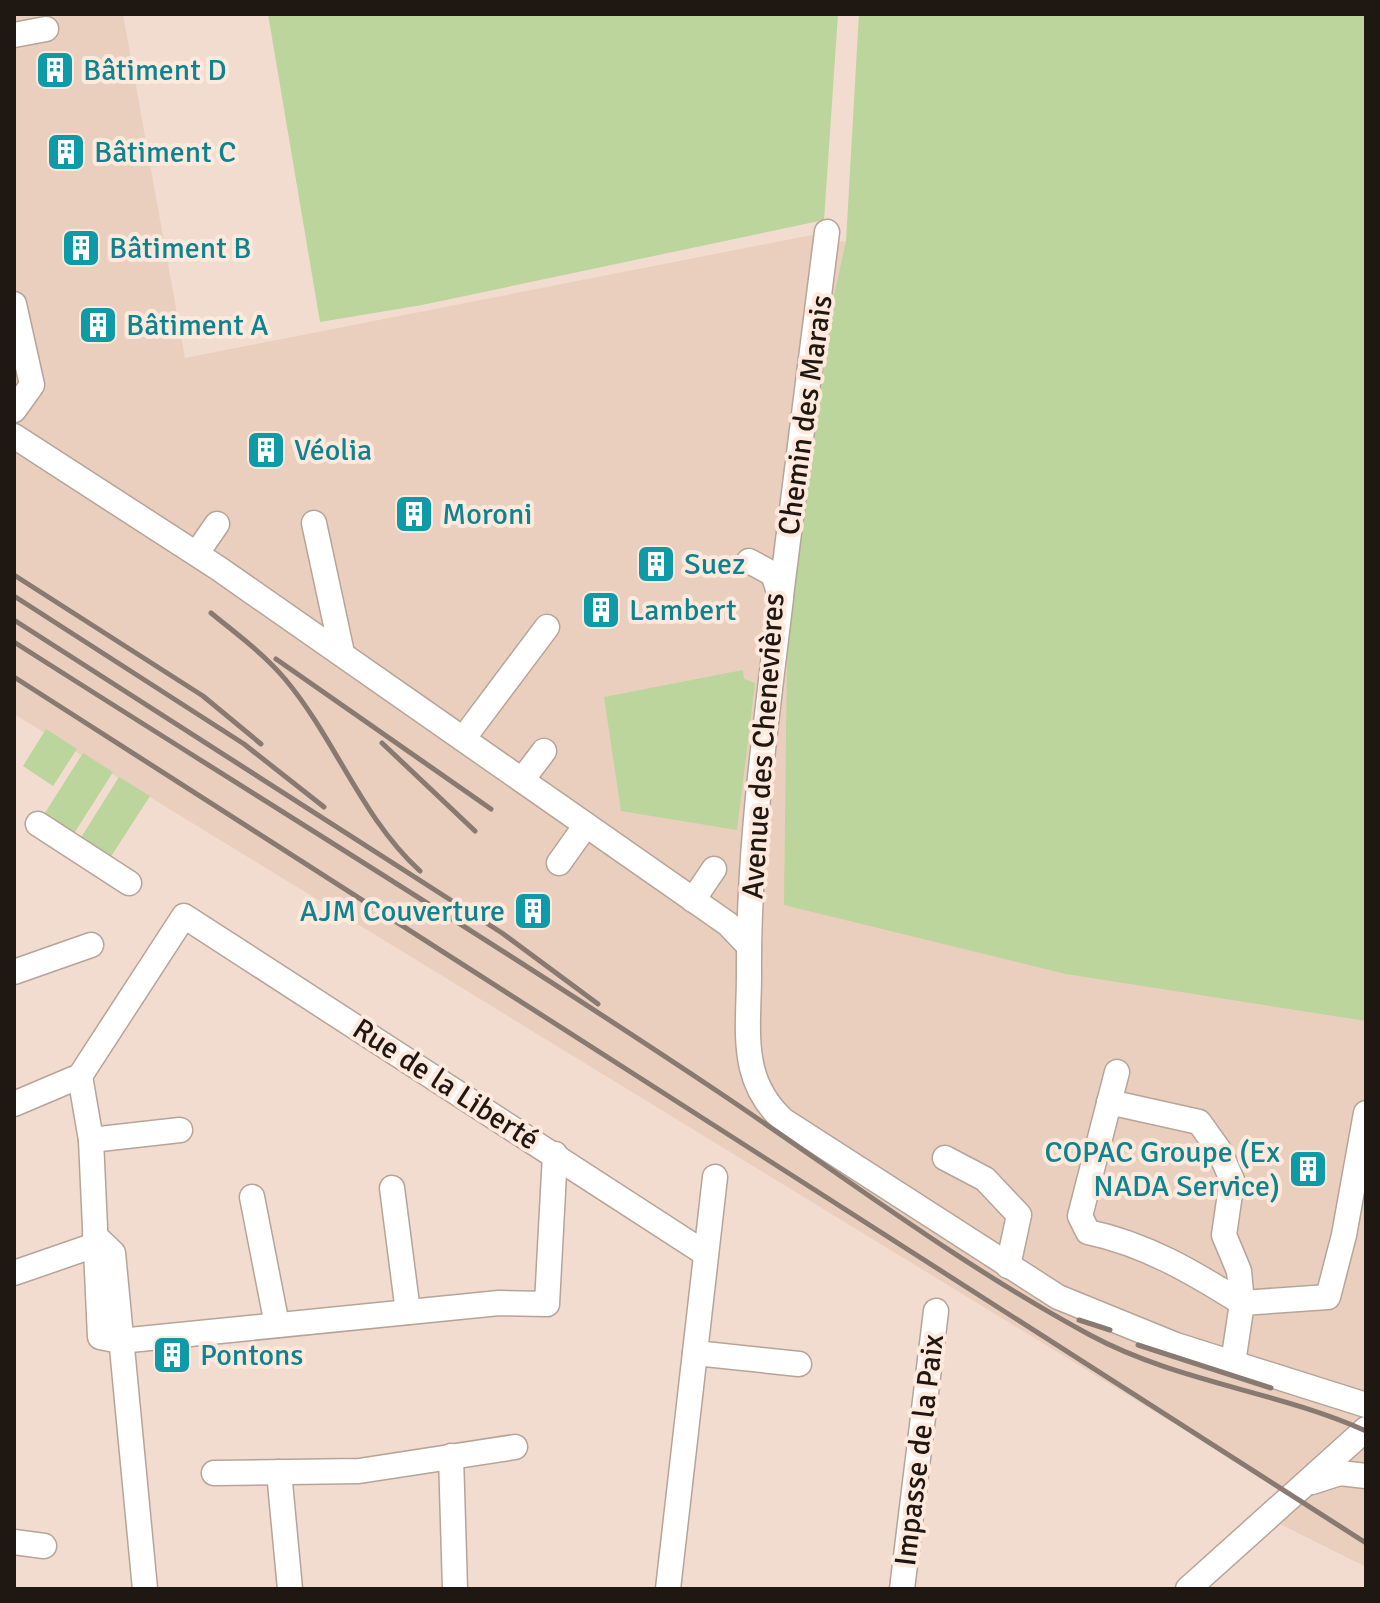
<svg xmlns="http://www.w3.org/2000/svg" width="1380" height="1603" font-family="Signika,sans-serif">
<rect width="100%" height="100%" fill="#f1dccf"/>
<path fill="#eacfbe" d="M14,14h109l62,344 642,-126 -1,12 20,-3 -36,162 556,616v548l-98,-49 23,-23 -1277,-781z"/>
<g fill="#bbd59c">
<path d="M268,14h570l-14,206 -402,85 -102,17z"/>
<path d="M859,14h507v1007l-300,-47 -282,-69 5,-409 57,-255z"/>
<path d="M743,670l1,9 11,4 -18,147 -116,-19 -17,-114z"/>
<path d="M46,729l31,20 -24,37 -30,-20z"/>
<path d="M83,753l30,19 -40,63 -30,-19z"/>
<path d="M119,777l31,19 -40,62 -30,-19z"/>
</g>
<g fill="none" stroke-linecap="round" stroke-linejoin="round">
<g stroke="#b7a498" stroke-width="27">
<g id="minor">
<path d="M14,35l32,-6"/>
<path d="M14,304l18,81 -18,25"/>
<path d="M14,436l204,132 510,356 20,21"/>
<path d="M314,523l28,130"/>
<path d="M197,553l20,-29"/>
<path d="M749,561l24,13 8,24c-15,126 -33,252 -32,378 0,30 -4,63 3,92 5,21 15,37 31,52l275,177 118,48 190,60"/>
<path d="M781,596l46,-364"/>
<path d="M463,739l84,-112"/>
<path d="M522,780l22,-29"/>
<path d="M38,824l91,59"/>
<path d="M559,863l27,-38"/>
<path d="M693,900l21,-31"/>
<path d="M14,972l77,-27"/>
<path d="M1117,1072l-37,144 8,16c57,12 105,40 154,71"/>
<path d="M80,1076l11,64 9,197 20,4 379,-38 48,1 8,-150"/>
<path d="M1109,1102l90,20 20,28 13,30 -8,55 15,36 3,32"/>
<path d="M14,1104l66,-28 104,-160 522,338"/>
<path d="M91,1140l89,-10"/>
<path d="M945,1158l40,21 34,36 -11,51"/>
<path d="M392,1188l16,124"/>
<path d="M252,1197l25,128"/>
<path d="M95,1236l18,17 32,336"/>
<path d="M14,1273l81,-28"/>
<path d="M695,1353l104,11"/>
<path d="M1233,1363l9,-60 86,-6 16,-62 22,-122"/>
<path d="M451,1456l4,133"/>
<path d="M279,1472l11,117"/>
<path d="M214,1473l145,-2 156,-24"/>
<path d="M1312,1482l28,-9 26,3"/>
<path d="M14,1542l30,4"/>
<path d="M668,1589l47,-412"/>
<path d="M902,1589l34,-278"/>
<path d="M1188,1589l178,-160"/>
</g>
</g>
<use href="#minor" stroke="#fff" stroke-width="24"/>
<g stroke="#897a71" stroke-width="5">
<path d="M14,575l189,121 58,48"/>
<path d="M14,596l230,148 80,63"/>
<path d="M211,613c26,21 53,41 74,66 51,61 76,138 135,192"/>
<path d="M14,620l488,313 96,71"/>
<path d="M14,642c235,150 474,296 706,451 122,82 240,172 370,242 87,47 187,56 276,96"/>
<path d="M276,659l215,150"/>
<path d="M14,677l1352,866"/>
<path d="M382,743l93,88"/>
<path d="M1079,1320l31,10"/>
<path d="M1138,1345l133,43"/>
</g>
</g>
<defs>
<g id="building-square" transform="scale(2)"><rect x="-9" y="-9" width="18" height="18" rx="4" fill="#0f9aa8" stroke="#fee9dc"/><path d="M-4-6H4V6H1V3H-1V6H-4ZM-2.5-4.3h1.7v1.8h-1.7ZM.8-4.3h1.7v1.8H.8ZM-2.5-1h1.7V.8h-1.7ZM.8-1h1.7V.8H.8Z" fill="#fff"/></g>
</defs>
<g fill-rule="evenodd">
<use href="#building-square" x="55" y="70"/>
<use href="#building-square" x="66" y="152"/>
<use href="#building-square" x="81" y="248"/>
<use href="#building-square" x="98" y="325"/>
<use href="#building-square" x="266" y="450"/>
<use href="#building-square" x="414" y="514"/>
<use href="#building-square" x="656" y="564"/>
<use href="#building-square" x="601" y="610"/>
<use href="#building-square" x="533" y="911"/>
<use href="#building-square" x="1308" y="1169"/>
<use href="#building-square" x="172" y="1355"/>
</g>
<g text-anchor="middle" stroke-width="8" stroke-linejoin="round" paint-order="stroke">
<g font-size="30" fill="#0d838f" stroke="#fee9dc" text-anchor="start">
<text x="83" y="80">Bâtiment D</text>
<text x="94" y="162">Bâtiment C</text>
<text x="109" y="258">Bâtiment B</text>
<text x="126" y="335">Bâtiment A</text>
<text x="294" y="460">Véolia</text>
<text x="442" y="524">Moroni</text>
<text x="684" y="574">Suez</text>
<text x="629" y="620">Lambert</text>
<text x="505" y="921" text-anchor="end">AJM Couverture</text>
<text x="1280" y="1162" text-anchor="end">COPAC Groupe (Ex<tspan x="1280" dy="34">NADA Service)</tspan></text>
<text x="200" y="1365">Pontons</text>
</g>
<g font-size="30" fill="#1e1712" stroke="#fee9dc">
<text transform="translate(805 415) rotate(-82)" y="10">Chemin des Marais</text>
<text transform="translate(763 746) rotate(-86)" y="10">Avenue des Chenevières</text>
<text transform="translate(446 1084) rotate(33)" y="10">Rue de la Liberté</text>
<text transform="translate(919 1450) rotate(-83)" y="10">Impasse de la Paix</text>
</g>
</g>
<rect width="1380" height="1603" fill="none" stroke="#1e1712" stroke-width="32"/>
</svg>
